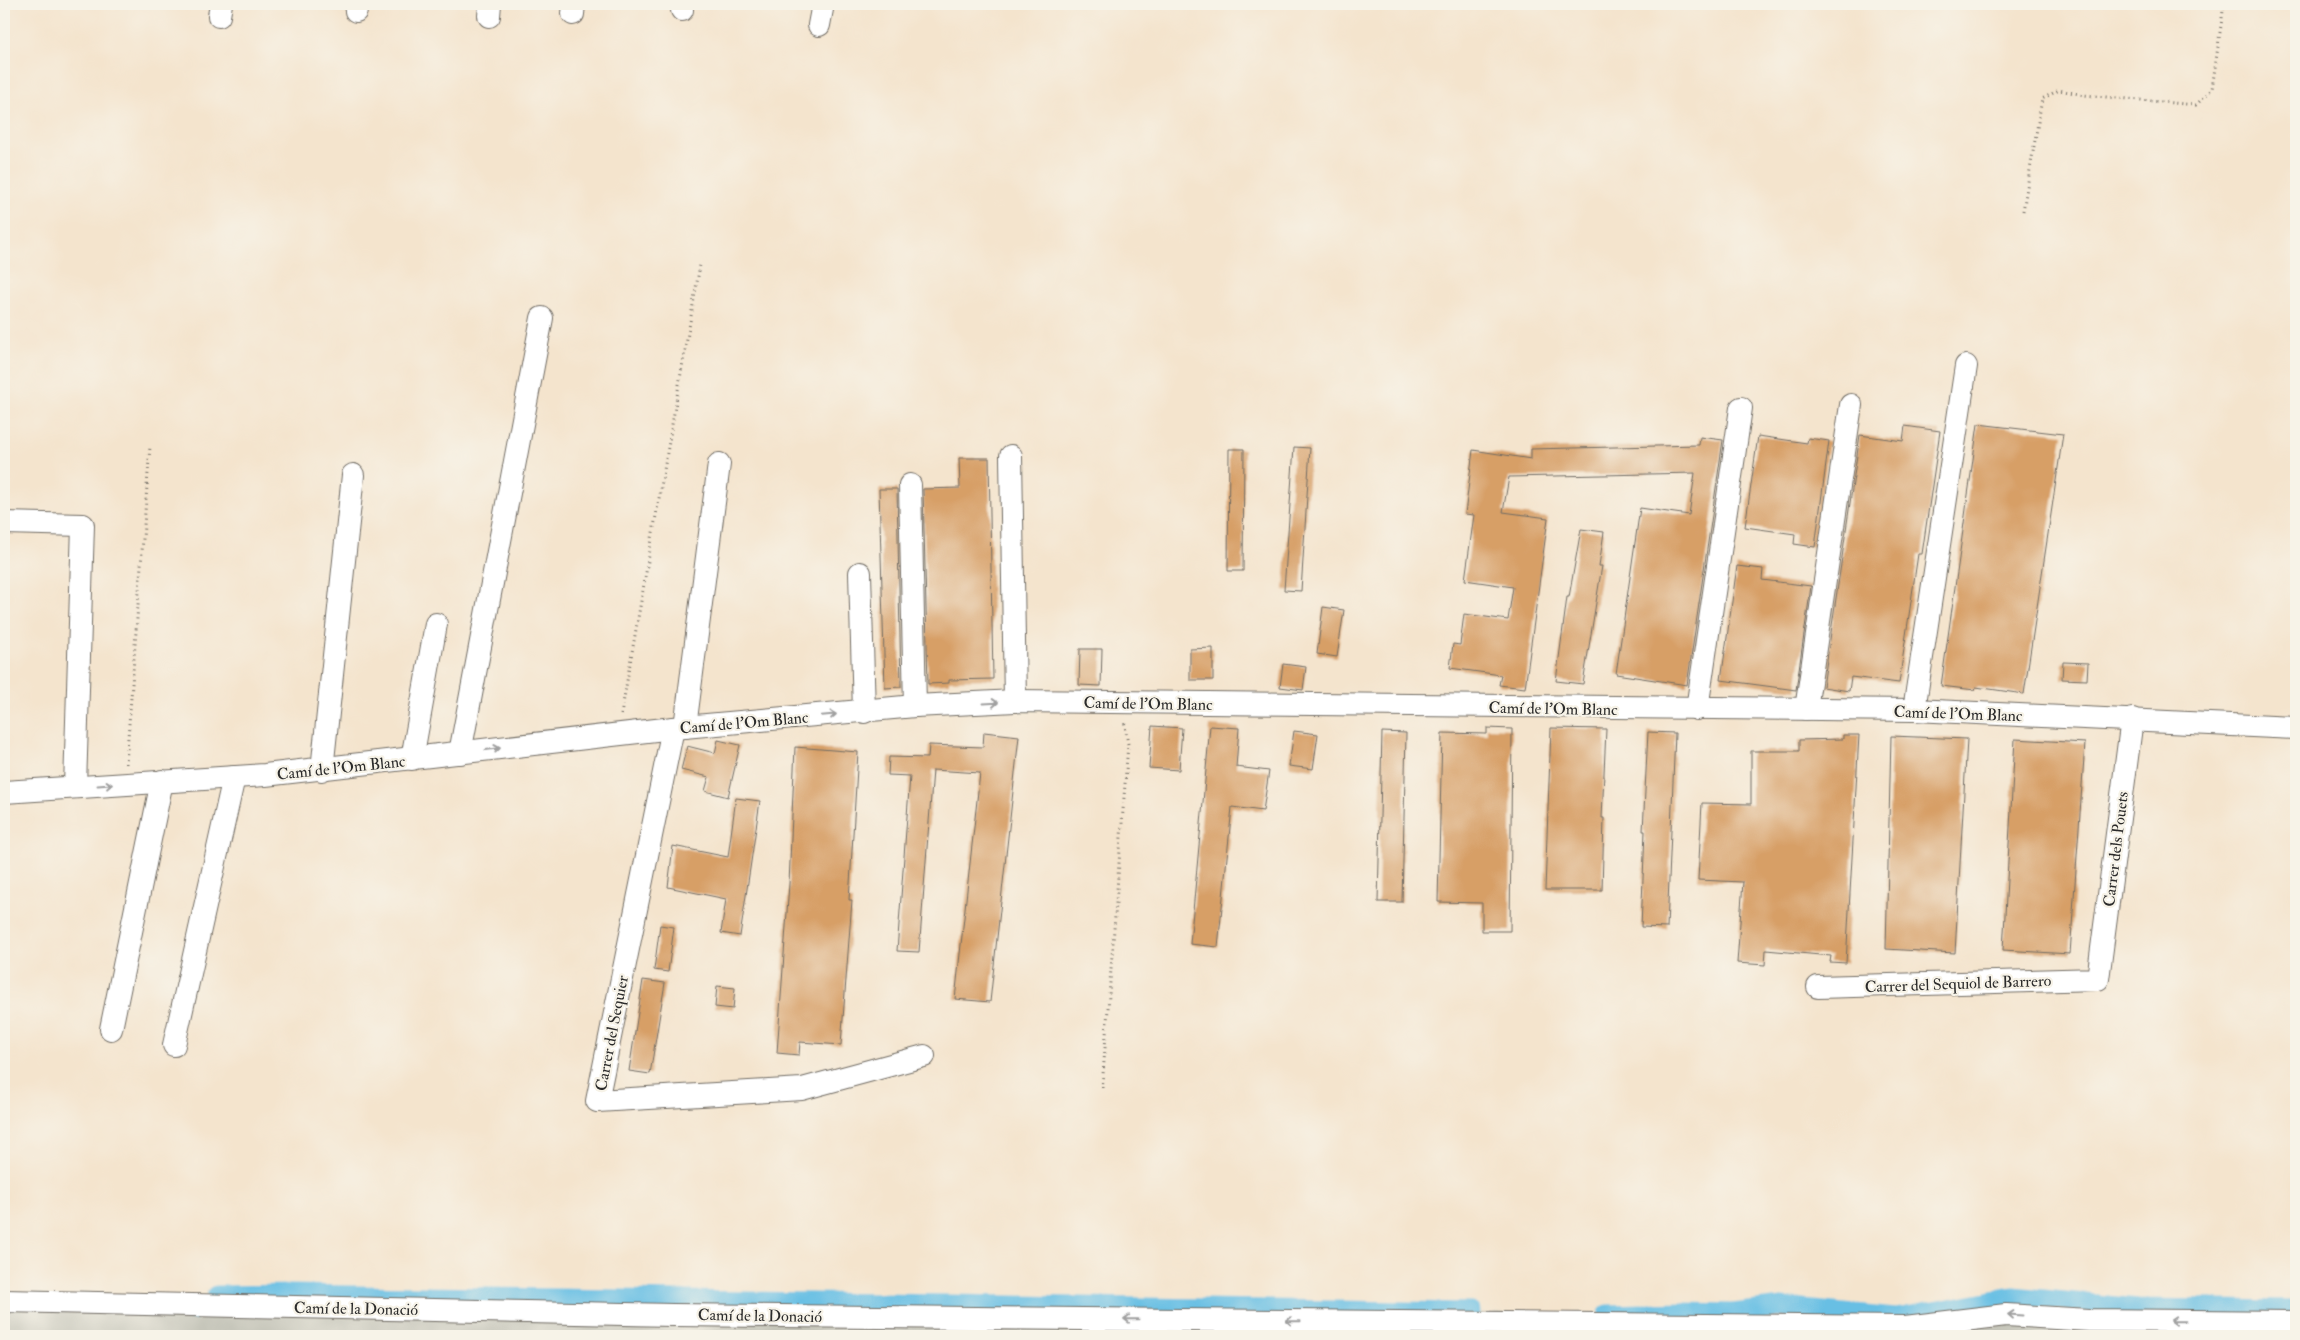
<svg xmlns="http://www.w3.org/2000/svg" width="2300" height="1340" font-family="'IM FELL Double Pica',serif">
<rect width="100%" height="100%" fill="#f7f3e8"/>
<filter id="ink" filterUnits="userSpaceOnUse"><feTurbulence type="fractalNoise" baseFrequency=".02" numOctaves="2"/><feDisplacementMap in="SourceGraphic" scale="10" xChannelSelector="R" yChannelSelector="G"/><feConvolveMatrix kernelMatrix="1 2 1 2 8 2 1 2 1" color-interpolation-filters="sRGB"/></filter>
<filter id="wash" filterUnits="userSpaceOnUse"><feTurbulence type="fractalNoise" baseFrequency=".0096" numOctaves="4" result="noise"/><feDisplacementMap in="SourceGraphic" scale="20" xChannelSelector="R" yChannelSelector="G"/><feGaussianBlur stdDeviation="1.12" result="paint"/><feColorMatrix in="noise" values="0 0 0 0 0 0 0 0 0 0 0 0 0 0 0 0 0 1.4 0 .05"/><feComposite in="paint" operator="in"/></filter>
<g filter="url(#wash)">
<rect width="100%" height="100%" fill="#f4e4cd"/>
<path fill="#c5c5b9" d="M4,1305l2292,13v18h-2292z"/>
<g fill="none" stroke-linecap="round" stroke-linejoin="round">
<path stroke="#67bfe4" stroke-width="5.5" d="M182,1315l12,2"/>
<g stroke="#67bfe4" stroke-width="19">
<path d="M216,1295l75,-1 1180,18"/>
<path d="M1608,1314l75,-2 50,1 49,-6 114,11 117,-22 125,12 158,2"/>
</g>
</g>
<g id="blocks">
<g fill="#d79f66">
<path d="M1978,424l85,10 -39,260 -48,-7 -1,3 -34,-4z"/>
<path d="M1905,426l35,5 -18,123h-4l-19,129 -48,-6 -2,14 -26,-4 37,-252 43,6z"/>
<path d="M1758,436l49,7 1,-5 21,3 -14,106 -21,-3 1,-10 -50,-7z"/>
<path d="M1700,437l23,3 -36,245 -71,-11 24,-166 49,7 6,-42 -186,4 -6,35 45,6 -23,170 -26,-3 2,-10 -51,-7 3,-24 7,1 4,-31 44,6 5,-33 -48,-7 9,-65 -9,-1 8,-64 58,9v-10l168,-4z"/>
<path d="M1294,447l16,1 -9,143 -17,-1z"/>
<path d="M1229,449h15l-1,122h-15z"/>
<path d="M959,458h30l4,221 -44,1v3l-21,1 -5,-195 37,-1z"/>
<path d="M879,489h18l4,198 -16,1z"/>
<path d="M1581,529l23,3 -5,34h3l-3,18 -16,100 -27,-3 11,-84h2z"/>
<path d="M1737,566l26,3 -1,11 49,6 -15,104 -75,-10z"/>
<path d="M1323,607l21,3 -7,47 -20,-3z"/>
<path d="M1213,648v32h-23v-31z"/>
<path d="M1080,649h22l-1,37 -22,-1z"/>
<path d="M2063,662l25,1 -1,17 -25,-1z"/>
<path d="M1283,664l23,3 -3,23 -23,-3z"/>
<path d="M1152,726l30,2 -3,42 -30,-2z"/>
<path d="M1210,726l29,2 -3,39 33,4 -6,40 -31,-4 -14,140 -28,-3z"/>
<path d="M1487,728l25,1 -2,202h-28v-28l-44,-1 4,-169 45,1z"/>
<path d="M1551,728l55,1 -4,89h2l-2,72h-57z"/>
<path d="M1294,731l24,3 -5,35 -24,-3z"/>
<path d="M984,732l35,4 -29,266 -35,-3 25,-226 -47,-3 -14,182 -22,-1 13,-175 -22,-1 1,-18 39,1 1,-13 54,2z"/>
<path d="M1382,732l24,1 -4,169h-24z"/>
<path d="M1648,732l27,1 -8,195 -26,-1 4,-96h-2z"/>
<path d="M1843,735h16l-13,228 -16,-1 1,-6 -65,-6 -1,15 -28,-2 6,-81 -45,-2 4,-77 49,1v-53h48v-11l44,-1z"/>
<path d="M1891,736l76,3 -12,214 -69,-4z"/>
<path d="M2015,739l70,4 -15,211 -67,-4z"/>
<path d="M718,740l22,5 -12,52 -23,-6 4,-14 -28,-7 6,-24 28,7z"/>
<path d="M795,747l63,5 -9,148h3l-11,145 -41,-3 -1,13 -22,-2 12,-169z"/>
<path d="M736,798l24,3 -20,135 -19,-3 5,-34 -58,-12 5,-41 55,11z"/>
<path d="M660,925l14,2 -6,45 -14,-2z"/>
<path d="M643,980l22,3 -15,91 -21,-3z"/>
<path d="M717,986l18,2 -2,21 -18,-2z"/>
</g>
</g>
</g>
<g filter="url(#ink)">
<use href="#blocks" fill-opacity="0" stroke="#716c64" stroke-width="1"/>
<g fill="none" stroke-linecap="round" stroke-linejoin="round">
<g stroke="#716c64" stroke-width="24">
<g id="minor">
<path d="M355,4l1,7"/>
<path d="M682,10v-6"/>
<path d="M573,14l1,-10"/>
<path d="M219,16l2,-12"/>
<path d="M489,16l1,-12"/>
<path d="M819,25l4,-21"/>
<path d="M1011,456l4,245"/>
<path d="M910,485l5,221"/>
<path d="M4,523l79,2 -8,262"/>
<path d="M860,573l4,139"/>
<path d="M1697,709l44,-301"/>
<path d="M1806,709l45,-304"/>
<path d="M1914,710l52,-344"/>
<path d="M685,727l34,-263"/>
<path d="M673,728l-76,373 205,-12 122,-33"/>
<path d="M460,753l82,-435"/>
<path d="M412,759l24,-135"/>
<path d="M322,770l31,-295"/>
<path d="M4,792l261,-17 408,-47 242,-22 100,-5 899,9 382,18"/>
<path d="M1818,987l280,-8 34,-260"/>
<path d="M111,1029l51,-248"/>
<path d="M174,1045l60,-268"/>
<path d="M4,1301l669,14 1232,12 101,-12 83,5 207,2"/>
</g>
</g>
<g stroke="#716c64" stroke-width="3" stroke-dasharray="1 4" stroke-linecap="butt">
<path d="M2023,211l19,-112 17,-9 25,5 112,10 16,-16 12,-85"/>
<path d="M621,715l79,-450"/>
<path d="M126,764l24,-318"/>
<path d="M1102,1088l26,-344 -4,-24"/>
</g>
<use href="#minor" stroke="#fff" stroke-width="22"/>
<path stroke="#2b2b2b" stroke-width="4" stroke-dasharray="8 4" stroke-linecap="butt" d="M314,1336h35"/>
</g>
<defs><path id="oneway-shaft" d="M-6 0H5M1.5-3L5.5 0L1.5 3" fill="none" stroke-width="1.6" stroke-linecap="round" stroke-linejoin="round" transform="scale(1.25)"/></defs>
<g stroke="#a0a0a0">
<use href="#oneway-shaft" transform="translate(991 703) rotate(-3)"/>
<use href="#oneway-shaft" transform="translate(829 715) rotate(-5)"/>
<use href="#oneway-shaft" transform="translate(493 749) rotate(-7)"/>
<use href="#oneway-shaft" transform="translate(105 785) rotate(-4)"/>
<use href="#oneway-shaft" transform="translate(2015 1315) rotate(-176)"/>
<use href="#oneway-shaft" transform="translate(1131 1319) rotate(-179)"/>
<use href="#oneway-shaft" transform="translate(1293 1321) rotate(-179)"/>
<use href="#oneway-shaft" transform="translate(2178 1321) rotate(-179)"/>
</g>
</g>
<g text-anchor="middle" stroke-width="4.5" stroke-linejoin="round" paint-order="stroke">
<g font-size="16" fill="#2b2b2b" stroke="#f7f3e8">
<text transform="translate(1148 703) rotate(1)" y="6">Camí de l'Om Blanc</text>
<text transform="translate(1553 708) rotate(1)" y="6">Camí de l'Om Blanc</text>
<text transform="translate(1958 713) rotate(2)" y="6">Camí de l'Om Blanc</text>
<text transform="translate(744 722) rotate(-5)" y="6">Camí de l'Om Blanc</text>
<text transform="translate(341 767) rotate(-6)" y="6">Camí de l'Om Blanc</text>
<text transform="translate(2115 849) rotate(-83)" y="6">Carrer dels Pouets</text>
<text transform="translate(1958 983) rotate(-2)" y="6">Carrer del Sequiol de Barrero</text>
<text transform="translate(611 1033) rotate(-79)" y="6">Carrer del Sequier</text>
<text transform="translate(356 1308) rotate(1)" y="6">Camí de la Donació</text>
<text transform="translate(760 1315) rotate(1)" y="6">Camí de la Donació</text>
</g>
</g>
<rect width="2300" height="1340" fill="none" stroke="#f7f3e8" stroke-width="20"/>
</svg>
